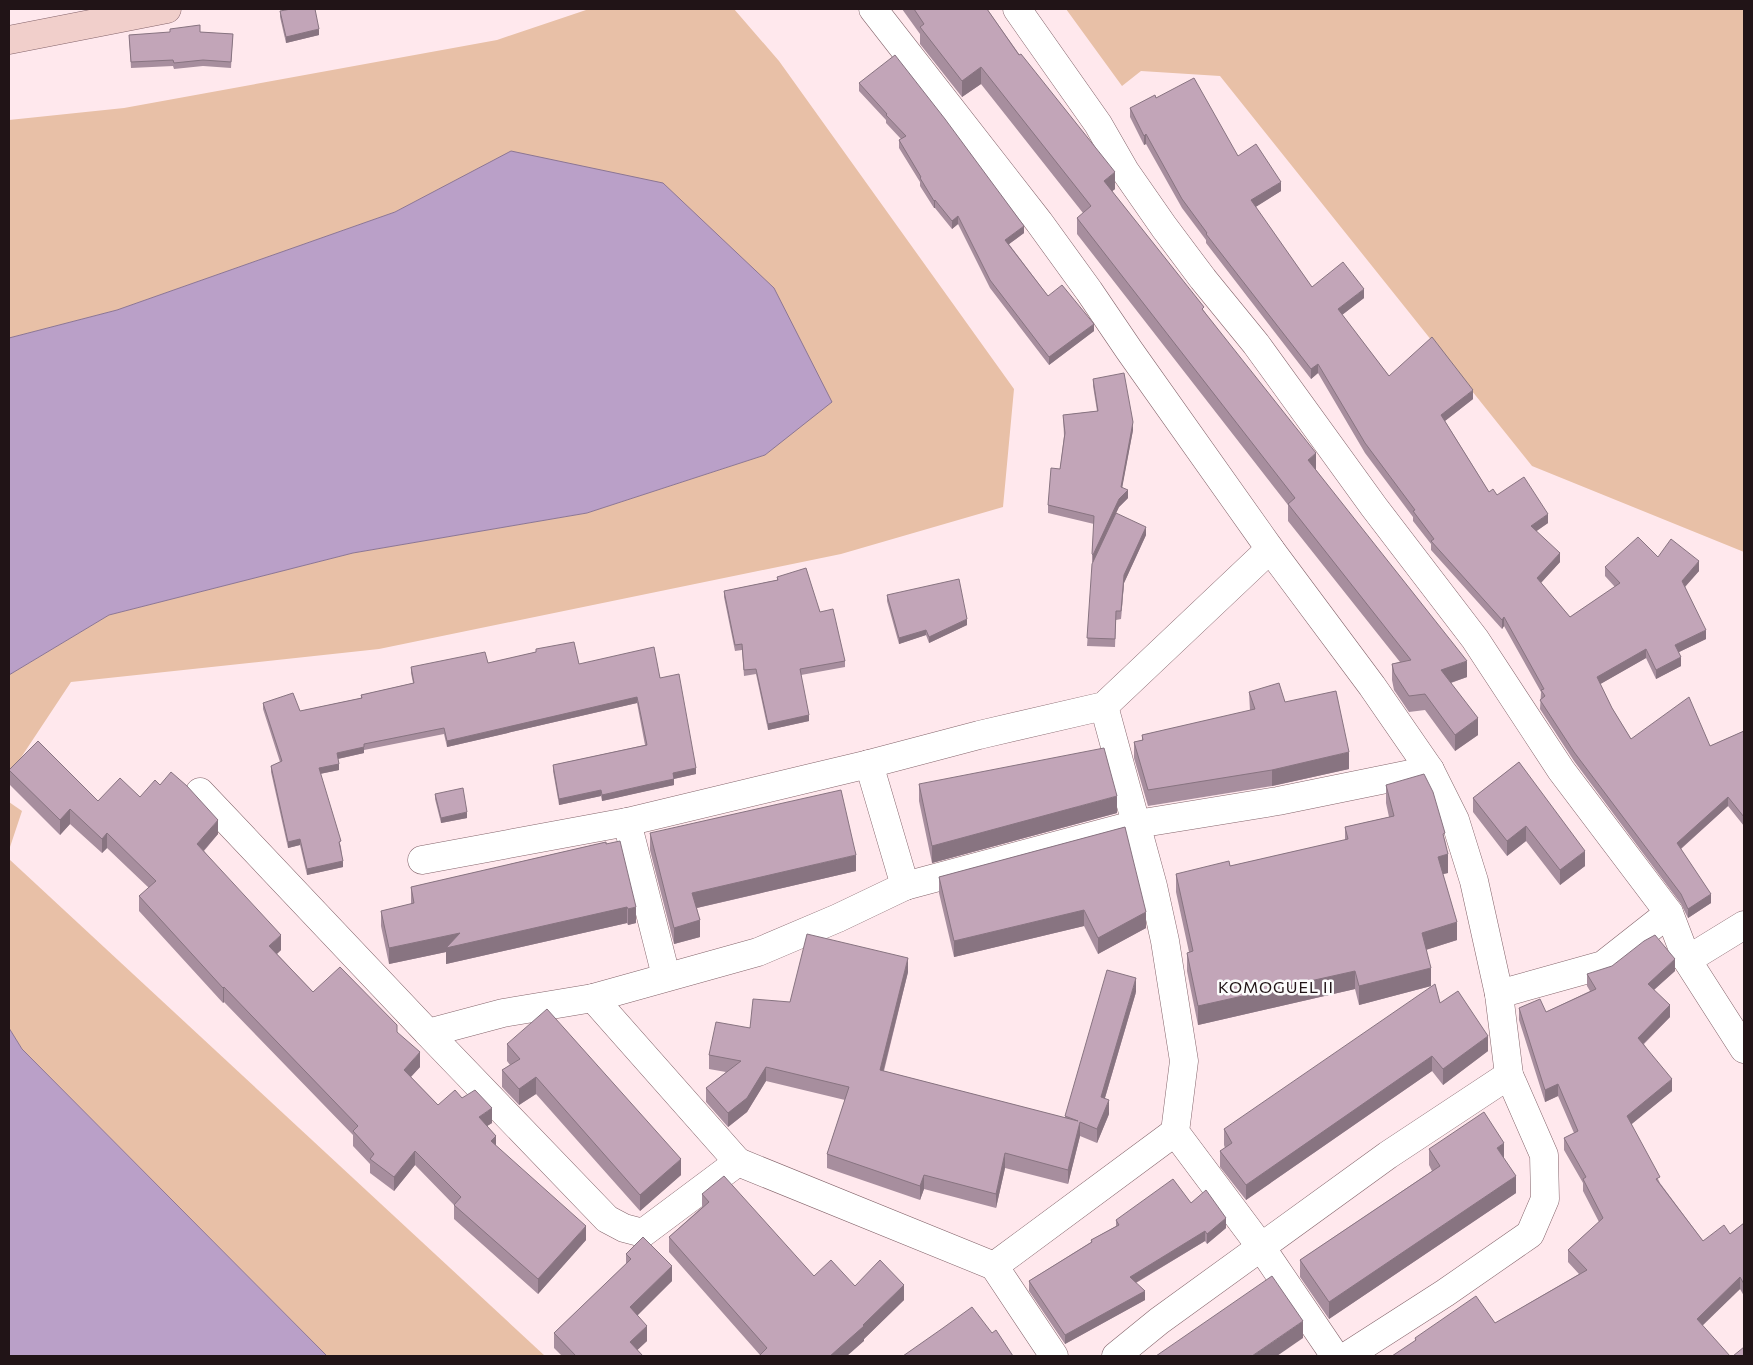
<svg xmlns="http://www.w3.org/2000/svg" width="1753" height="1365" font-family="Commissioner,sans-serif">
<rect width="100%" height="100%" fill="#ffe8ed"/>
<g fill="#e8c0a7">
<path d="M589,9h145l45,52 235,328 -11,118 -162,47 -462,95 -308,33 -49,74 -13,18v-99l100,-60 244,-62 234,-40 178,-58 -253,-304 -117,61 -278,98 -108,28v-218l115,-12 373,-68z"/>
<path d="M1066,9h678v543l-212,-86 -312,-390 -79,-5 -19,15z"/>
<path d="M9,802l13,9 -13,39z"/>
<path d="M9,859l536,497h-218l-305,-307 -13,-21z"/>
</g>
<g fill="#baa0c8" stroke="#8c7693">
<path d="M511,151l152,32 111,105 58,114 -67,53 -178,58 -234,40 -244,62 -100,60v-337l108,-28 278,-98z"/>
<path d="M9,1028l13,21 305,307h-318z"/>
</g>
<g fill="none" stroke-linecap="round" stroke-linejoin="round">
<g stroke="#84646b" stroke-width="29">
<g id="street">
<path d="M873,9l166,213 50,69 40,59 141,199 102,137 58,84 25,50 19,61 25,113 10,81 35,80 1,44 -15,35 -85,59 -98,63"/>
<path d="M1017,9l81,115 27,47 39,56 39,52 53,65 118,163 101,132 86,131 108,143 -66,52 -104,29"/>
<path d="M1104,706l49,180 12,55 19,120 -9,71 86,115 74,109"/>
<path d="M869,764l36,122"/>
<path d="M200,792l228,241 75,-20 90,-15 165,-46 80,-34 67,-32 232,-62 141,-23 152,-31"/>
<path d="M627,822l39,154"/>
<path d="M422,860l205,-38 242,-58 110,-29 125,-29 166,-157"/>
<path d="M1669,913l18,47 57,89"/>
<path d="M1687,960l57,-35"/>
<path d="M593,998l145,164"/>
<path d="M428,1033l179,186 17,9 19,5 95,-71 256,104 60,90"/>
<path d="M994,1266l181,-134"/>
<path d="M1116,1356l43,-35 229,-166 121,-80"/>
</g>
</g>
<g stroke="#84646b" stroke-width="29">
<path id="secondary" d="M9,40l158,-31"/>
</g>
<use href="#street" stroke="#fff" stroke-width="28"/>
<use href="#secondary" stroke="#f1cfcb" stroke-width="28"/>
</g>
<g fill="#a78e9e">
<path d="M902,9h85l128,180 -3,2 92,120 112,159 151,207 -16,6 27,52 -23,16 -30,-41 -16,2 -15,-22 -2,-10v-16l8,-2 -112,-141v-16l-211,-271v-16l6,-5 -102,-129 -19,13 -42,-53v-10z"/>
<path d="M280,11l39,24 -33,8 -6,-26z"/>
<path d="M200,32l33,2 -2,34 -28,-2 -29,3 -1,-3 -42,2 -2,-33z"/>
<path d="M859,83l165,150 -15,11 39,52 46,35 -45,34 -59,-77 -32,-64 -6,5 -17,-21h-1l-14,-22v-4l-21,-34v-8l2,-1 -15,-16v-3l-27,-29z"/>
<path d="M1156,98l82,58 43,35 -26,16 57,80 52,11 -22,17 47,61 84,23 -28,22 44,71 8,3 51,28 -12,8 24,31 -19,21 29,34 45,-30 -10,-11v-9l53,-10 41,14 -14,16 21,52 -27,13 2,14 -25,13 -10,-21 -46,26 12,24 19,31 79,7 34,-15v95l-16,-20 -47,43 30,54 -23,15 -7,-14 -107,-143 -34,-52 1,-17 -37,-66 -2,3 -71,-79v-6l-18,-23v-4l-48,-64 -47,-80 -7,6 -105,-136v-3l-24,-32 -36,-64 -2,1 -14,-28v-9z"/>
<path d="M1093,379l40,51 -11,57 6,11 -9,9 -3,6 30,22 -22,48 -3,36 -5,1 -1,27 -28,-1 6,-84h-1v-8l2,-30 -46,-11v-8l12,-36 4,-33 -1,-21 34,-4 -4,-25z"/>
<path d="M777,577l43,35 25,49v6l-44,8 8,46 -41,9 -12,-56 -12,2 -2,-26 -7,1 -11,-54v-6l53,-11z"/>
<path d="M887,595l80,30 -38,18 -3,-8 -27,9 -12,-43z"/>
<path d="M536,649l43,15 81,14 36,96 -22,5v6l-28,6 -44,10 -1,-5 -42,9 -6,-34v-6l92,-20 -8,-42 -190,44 -3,-13 -80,16v3l-26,6 1,11 -19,4 21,73 2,20 -36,8 -7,-30 -12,3 -17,-76v-6l9,-4 -17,-53v-6l37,8 61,-13v-3l52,-12 -2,-10v-6l77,-4 48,-11z"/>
<path d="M1249,692l36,10 64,67 -77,17 -124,20 -14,-48v-16l8,-2v-5l108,-24z"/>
<path d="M1519,762l66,104 -25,19 -34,-44 -19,15 -34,-44v-14z"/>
<path d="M9,770l89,31 42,-4 78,37 -14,17 77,99 -4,4 36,38 84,40 23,35 -9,10 27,28 24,-7 30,25 -5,3 9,20 90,94 -48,54 -84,-75v-14l-39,-40 -21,26 -24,-18v-9l-17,-18v-11l-129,-133 -1,1 -84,-92v-15l10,-8 -42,-40 -5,5 -32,-29 -10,11 -51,-51z"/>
<path d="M919,784l198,29 -185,50 -13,-62z"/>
<path d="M1386,785l59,55 3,33 -5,1 14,66 -31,10 5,36 -72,19 -4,-16 -157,36 -11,-54v-18l2,-1 -13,-60v-18l54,-8 115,-26v-13l44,-10 -3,-14z"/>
<path d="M435,794l32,24 -26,5 -6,-24z"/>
<path d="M1125,827l21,101 -48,26 -14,-28 -130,31 -15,-64v-16z"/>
<path d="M650,833l206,38 -159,37 3,29 -26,7 -24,-94z"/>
<path d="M606,842l30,81 -8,2 -1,-2 -181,41v-12l-57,12 -8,-38v-15l30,-7v-17z"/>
<path d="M1675,971l-21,19 16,27 -26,27 28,47 -41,33 29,59 43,58 27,-7 14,-11v73l-4,-7 -38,36 -287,16v-3l80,-15 84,-49 -11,-12v-12l31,-28 -16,-31v-8l-19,-33v-12l10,-5 -16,-37 -13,6 -26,-82v-12l27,4 44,-21 -3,-5v-12z"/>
<path d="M908,972l-24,99 181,47v-2l71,-124 -31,106 4,16 -12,29 -17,-7 -12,48 -63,-16 -9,40 -72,-19 -4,11 -93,-32v-14l18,-54 -79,-19 -19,31 -19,15 -22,-25v-14l20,-16 -17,-3v-14l81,-53z"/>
<path d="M1440,1003l48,48 -45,34 -11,-14 -186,129 -26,-33v-16l5,-3 -1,-3v-16z"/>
<path d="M507,1044l174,131 -41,36 -104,-117 -17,11 -17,-18v-17l8,-5 -3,-4z"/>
<path d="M1429,1149l75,10 12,34 -187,126 -29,-42v-17l132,-89 -3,-6z"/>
<path d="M702,1194l112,82 41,10 49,14 -40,39v2l-104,14 -91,-103v-15l33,-30z"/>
<path d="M1191,1203l35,25 -19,16 -2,-3 -69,42 9,17 -80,44 -36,-53v-10l62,-39v-2l25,-14v-6z"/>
<path d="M626,1254l46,27 -35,34 10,26 -10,9 6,6h-81l-8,-8v-15l72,-69z"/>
</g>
<g fill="#887481">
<path d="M319,29v6l-33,8v-6z"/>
<path d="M981,67v17l-19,13v-16z"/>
<path d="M1146,134v10l-2,1v-9z"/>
<path d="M1115,172v17l-11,9v-17z"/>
<path d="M1281,182v9l-30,19v-10z"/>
<path d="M935,200v8h-1v-7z"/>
<path d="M958,216v8l-6,5v-8z"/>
<path d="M1024,226v7l-19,14v-7z"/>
<path d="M1364,289v9l-26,20v-9z"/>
<path d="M1094,324v7l-45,34v-8z"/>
<path d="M1318,364v9l-7,6v-10z"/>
<path d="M1473,390v9l-32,25v-9z"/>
<path d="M1133,422v8l-12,64v-7z"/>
<path d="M1316,453v17l-8,7v-17z"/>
<path d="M1128,490v8l-9,9 -26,55v-7l26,-56z"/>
<path d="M1548,514v9l-17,12v-9z"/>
<path d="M1146,527v8l-22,48 -3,36 3,-44z"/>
<path d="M1560,553v9l-23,25v-9z"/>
<path d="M1699,561v10l-17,19v-9z"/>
<path d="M1504,617v9l-2,3v-9z"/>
<path d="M967,619v6l-38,18v-6z"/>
<path d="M926,630v5l-27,9v-6z"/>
<path d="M1706,630v9l-31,15v-9z"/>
<path d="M1646,649v9l-49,28v-9z"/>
<path d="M1681,657v9l-25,13v-9z"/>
<path d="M1467,661v16l-26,9v-16z"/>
<path d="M637,697v6l-190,44v-6z"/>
<path d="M809,715v6l-41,9v-6z"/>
<path d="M1478,718v17l-23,16v-16z"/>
<path d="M364,747v6l-27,6v-6z"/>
<path d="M1349,752v17l-77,17v-16z"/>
<path d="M339,764v6l-20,4v-6z"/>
<path d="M696,768v6l-23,5v-6z"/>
<path d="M674,779v6l-72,16v-6z"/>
<path d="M601,790v6l-42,9v-6z"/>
<path d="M1117,796v17l-185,50v-17z"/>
<path d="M1728,797v9l-51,46v-9z"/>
<path d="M70,809v15l-10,11v-15z"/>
<path d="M467,812v6l-26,5v-5z"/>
<path d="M218,820v14l-21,24v-14z"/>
<path d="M1526,826v15l-19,15v-15z"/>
<path d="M107,833v15l-5,5v-14z"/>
<path d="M300,839v6l-12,3v-6z"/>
<path d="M1585,851v15l-25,19v-15z"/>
<path d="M1448,854v19l-10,2v-18z"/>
<path d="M856,855v16l-164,38v-16z"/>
<path d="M343,861v6l-36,8v-6z"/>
<path d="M1711,894v9l-23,15v-9z"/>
<path d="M627,907v16l-181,41v-12l-57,12v-16l71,-15z"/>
<path d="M636,907v16l-8,2v-16z"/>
<path d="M1084,910v16l-130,31v-16z"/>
<path d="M1146,912v16l-48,26v-16z"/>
<path d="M700,920v17l-26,7v-16z"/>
<path d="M1457,922v18l-35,11v-18z"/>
<path d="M281,935v15l-12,11v-15z"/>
<path d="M908,958v14l-28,112v-14z"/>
<path d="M1675,959v12l-27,24v-11z"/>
<path d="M1431,968v18l-72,19v-19z"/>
<path d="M1355,971v18l-157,36v-19z"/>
<path d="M1136,978v14l-35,119v-14z"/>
<path d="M224,987v15l-1,1v-15z"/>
<path d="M1670,1005v12l-32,32v-11z"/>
<path d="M1488,1036v15l-45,34v-16z"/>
<path d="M420,1052v15l-16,17v-14z"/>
<path d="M1432,1056v15l-186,129v-15z"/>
<path d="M766,1067v14l-19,31 -19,15v-14z"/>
<path d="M536,1077v17l-17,11v-16z"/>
<path d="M1672,1079v12l-45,37v-12z"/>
<path d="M1558,1084v12l-13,6v-12z"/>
<path d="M1109,1100v14l-12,29v-14z"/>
<path d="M492,1108v15l-13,8v-14z"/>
<path d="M1080,1122v14l-12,48v-14z"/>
<path d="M496,1136v14l-5,-9z"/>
<path d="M1504,1143v16l-7,-11z"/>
<path d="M415,1151v14l-21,26v-14z"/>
<path d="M1005,1153v15l-9,40v-14z"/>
<path d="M681,1159v16l-41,36v-16z"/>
<path d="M924,1175v14l-4,11v-14z"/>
<path d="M1516,1176v17l-187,126v-17z"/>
<path d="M1226,1218v10l-19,16v-10z"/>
<path d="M586,1226v14l-48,54v-15z"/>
<path d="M1205,1231v10l-75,45v-9z"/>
<path d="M672,1266v15l-42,42v-16z"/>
<path d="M1740,1277v12l-43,42v-12z"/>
<path d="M904,1285v15l-40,39v2l-17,15h-17z"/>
<path d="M1145,1291v9l-80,44v-9z"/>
<path d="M1303,1321v17l-26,18h-25z"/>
<path d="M647,1326v15l-16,15 -1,-14z"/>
</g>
<g fill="#c2a5b8" stroke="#887481">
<path d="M291,9h24l4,20 -33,8 -6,-26z"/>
<path d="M914,9h73l32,46 2,-1 94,118 -11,9 100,126 -2,2 114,144 -8,7 159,201 -26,9 37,48 -23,17 -30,-41 -16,2 -15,-23 -2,-9 19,-4 -123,-156 7,-6 -218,-280 14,-12 -110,-139 -19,14 -42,-54 4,-3z"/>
<path d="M200,25v7l33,2 -2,28 -28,-2 -29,3 -1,-3 -42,2 -2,-27 41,-3v-3z"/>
<path d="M895,55l50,64 79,107 -19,14 43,56 14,-11 32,39 -45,33 -59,-77 -32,-64 -6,5 -17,-21 -1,1 -14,-23 1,-1 -22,-37 7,-4 -20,-21 1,-1 -28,-31z"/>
<path d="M1194,78l44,78 18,-12 25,38 -30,18 61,87 31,-25 21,27 -26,20 51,67 43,-39 41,53 -32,25 48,77 4,-3 4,6 27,-18 24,37 -17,12 29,27 -23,25 33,39 50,-34 -15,-16 33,-30 20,20 13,-18 28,22 -17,20 24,49 -31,15 6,12 -25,13 -10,-21 -49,28 15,31 19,31 58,-42 21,49 34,-15v86l-16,-20 -51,46 34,51 -23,15 -7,-15 -107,-142 -34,-52 5,-4 -4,-6 3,-1 -40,-72 -2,3 -71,-79 3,-2 -21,-28 2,-1 -50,-67 -47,-79 -7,5 -105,-135 1,-1 -25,-34 -36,-65 -2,2 -14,-28 25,-13 1,3z"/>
<path d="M1124,373l9,49 -12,65 7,3 -9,9 -26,56 -1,-1 2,-38 -46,-11 3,-37 9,1 5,-36 -2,-18 35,-4 -5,-32z"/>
<path d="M1116,513l30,14 -22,48 -3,36h-5l-1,28 -28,-1 5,-74z"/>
<path d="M806,568l14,44 13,-3 12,52 -45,8 9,46 -41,9 -12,-55 -12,1 -2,-26 -7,1 -11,-54 54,-11 -1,-3z"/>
<path d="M959,579l8,40 -38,18 -3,-7 -27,8 -12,-43z"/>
<path d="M574,642l5,22 75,-17 6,31 19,-4 17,94 -23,5 1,6 -28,6 -44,10 -1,-5 -42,9 -6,-34 94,-20 -10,-48 -190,44 -3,-13 -80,16v3l-27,6 2,11 -20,4 22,73 -2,1 4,19 -36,8 -7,-30 -12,3 -17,-76 11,-5 -19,-58 30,-10 7,18 62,-13 -1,-3 53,-12 -3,-16 74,-15 3,11 48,-11v-3z"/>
<path d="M1279,683l6,19 51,-11 13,61 -77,18 -124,20 -14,-48 9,-2 -1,-5 113,-26 -6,-17z"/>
<path d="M38,741l60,60 22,-23 20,19 15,-17 5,5 11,-13 16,14 31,34 -21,24 84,91 -12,11 44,46 27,-25 57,58v7l23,20 -16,18 34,35 17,-15 7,8 13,-8 17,18 -13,9 17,19 -5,5 95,85 -48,53 -84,-74 7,-8 -46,-46 -21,26 -24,-18 4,-5 -21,-23 5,-5 -134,-139 -1,1 -84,-92 17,-15 -49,-48 -5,6 -32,-30 -10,11 -51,-50z"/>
<path d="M1104,748l13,48 -185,50 -13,-62z"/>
<path d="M1519,762l66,89 -25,19 -34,-44 -19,15 -34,-43z"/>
<path d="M1424,774l9,18 12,41 -2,1 5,20 -10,3 19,65 -35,11 9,35 -72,18 -4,-15 -157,35 -11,-53 6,-2 -17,-77 53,-13 1,5 118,-27 -3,-12 49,-11 -8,-31z"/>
<path d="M463,788l4,24 -26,6 -6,-24z"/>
<path d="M841,790l15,65 -164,38 8,27 -26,8 -24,-95z"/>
<path d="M1125,827l21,85 -48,26 -14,-28 -130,31 -15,-64z"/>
<path d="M620,841l16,66 -8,2 -1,-2 -181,41 14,-15 -71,15 -8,-37 33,-8 -3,-16 195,-45v2z"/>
<path d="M807,934l101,24 -28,112 198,51 -13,-5 42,-146 29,8 -35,119 8,3 -12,29 -17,-7 -12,48 -63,-17 -9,41 -72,-19 -4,11 -93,-32 22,-67 -83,-20 -19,31 -19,15 -22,-25 35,-27 -32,-6 7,-33 34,6 3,-29 37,3z"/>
<path d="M1655,935l20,24 -27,25 22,21 -32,33 34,41 -45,37 33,61 -4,2 47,62 21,-16 6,9 14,-11v61l-4,-7 -43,42 33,37h-338l24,-16 -1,-2 61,-42 19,27 92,-53 -19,-20 35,-32 -20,-39 3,-2 -22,-39 14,-7 -20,-47 -13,6 -26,-82 21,-9 6,13 50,-23 -9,-15 25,-8 32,-25z"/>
<path d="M1435,984l5,19 18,-12 30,45 -45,33 -11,-13 -186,129 -26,-34 12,-8 -8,-14z"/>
<path d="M547,1009l134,150 -41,36 -104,-118 -17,12 -17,-19 18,-11 -13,-15z"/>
<path d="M1484,1112l20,31 -7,5 19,28 -187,126 -29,-42 140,-94 -11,-17z"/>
<path d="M724,1176l90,100 17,-16 24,26 25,-26 24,25 -41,40 1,1 -34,30h-71l8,-8 -98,-111 40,-35 -7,-8z"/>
<path d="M1173,1179l18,24 15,-13 20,28 -19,16 -2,-3 -75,46 15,14 -80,44 -36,-54 63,-39 -1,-2 28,-15 -3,-5z"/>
<path d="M643,1237l29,29 -42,41 17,19 -17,16 13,14h-67l-22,-23 77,-74 -5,-5z"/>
<path d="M1272,1276l31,45 -51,35h-96z"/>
<path d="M972,1307l20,26 4,-3 17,26h-110l40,-28z"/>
<path d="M1744,1347v9h-11z"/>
</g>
<g text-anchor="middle" stroke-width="5" stroke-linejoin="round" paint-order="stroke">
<g font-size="16" letter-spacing="1" fill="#211417" stroke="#fcfcfc">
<text x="1276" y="993">KOMOGUEL II</text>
</g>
</g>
<rect width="1753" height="1365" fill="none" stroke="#211417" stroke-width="20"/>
</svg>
